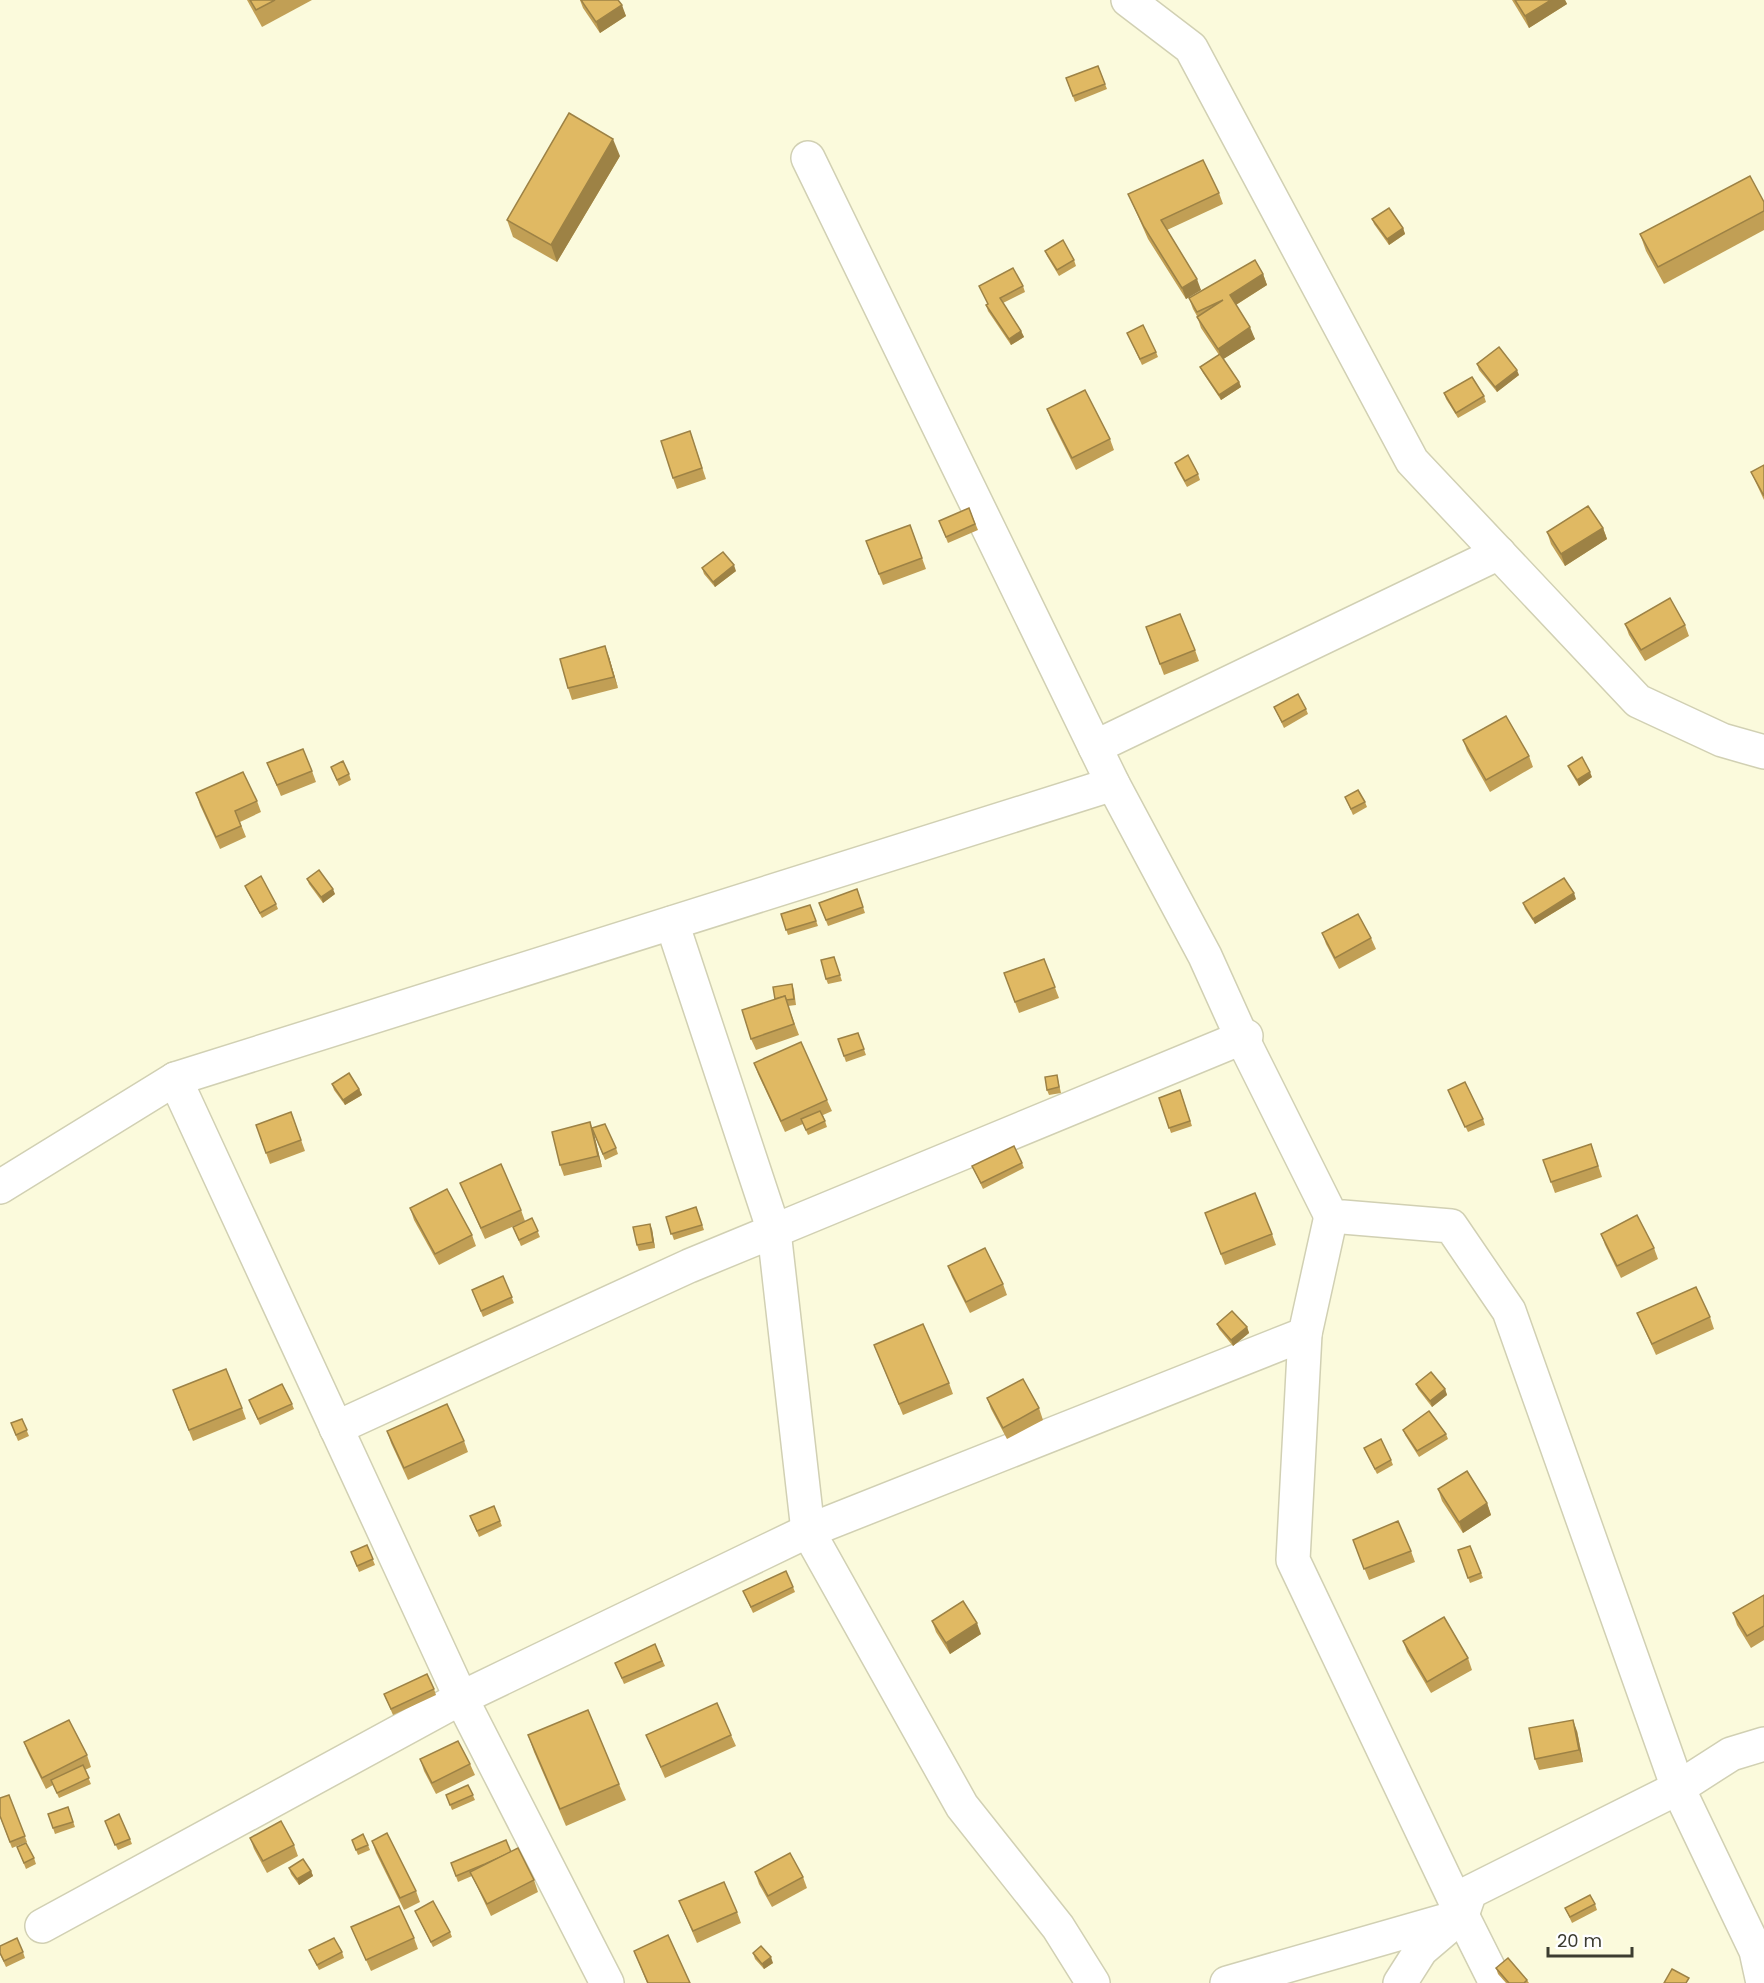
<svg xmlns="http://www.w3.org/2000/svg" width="1764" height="1983" font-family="Poppins,sans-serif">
<rect width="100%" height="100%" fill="#fbfadc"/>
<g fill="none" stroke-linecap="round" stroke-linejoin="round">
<g stroke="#d1d0b3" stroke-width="36">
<g id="minor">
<path d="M1128,0l63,48 221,413 226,240 84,39 42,12"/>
<path d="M808,158l305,626 92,172 37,82 89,178 120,10 58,85 169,477 78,163 7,32"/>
<path d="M1095,747l404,-194"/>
<path d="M672,923l102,308 34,300 154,275 96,121 35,56"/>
<path d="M175,1079l286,619 146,285"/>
<path d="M0,1187l175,-108 938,-295"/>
<path d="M1305,1334l-12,226 169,355 34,68"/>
<path d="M336,1428l353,-162 557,-230"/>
<path d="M42,1926l419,-228 347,-167 497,-197 26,-118"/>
<path d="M1227,1983l223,-64"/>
<path d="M1400,1983l21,-33 41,-35 8,-23 208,-104 53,-34 33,-10"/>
</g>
</g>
<use href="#minor" stroke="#fff" stroke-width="33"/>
</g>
<g fill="#c19f55">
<path d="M247,0h65l-50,27z"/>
<path d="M580,0h38l8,16 -26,17 -17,-25z"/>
<path d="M1512,0h53l2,4 -38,24z"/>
<path d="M1098,66l9,23 -32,13 -9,-24z"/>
<path d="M620,156l-63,106 -44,-25 -6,-17z"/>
<path d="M1219,193l4,11 -56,26 34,60 -15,9 -38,-60 -15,-34 -5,-11z"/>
<path d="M1764,202v28l-100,54 -18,-33 -6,-17z"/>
<path d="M1372,219l31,9 2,6 -16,11 -15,-21z"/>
<path d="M1045,251l29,9 2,6 -17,10 -12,-20z"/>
<path d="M1263,274l4,11 -31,20 19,34 -32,20 16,23 2,5 -20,13 -18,-27 -3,-6 19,-12 -18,-27 -4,-12 -4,-7 -4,-11z"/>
<path d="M979,286h44l2,6 -22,11 18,28 3,6 -13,8 -23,-34 -2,-6 2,-1z"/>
<path d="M1127,333l29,19 2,5 -16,8z"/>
<path d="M1477,364l42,11 -22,17 -18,-22z"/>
<path d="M1444,393l40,3 2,6 -28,16 -12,-19z"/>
<path d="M1047,409l63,30 4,11 -38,20 -25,-50z"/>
<path d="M690,431l16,48 -29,10 -4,-11z"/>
<path d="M1175,463l23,11 2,6 -13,7 -10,-18z"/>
<path d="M1764,465v35l-8,-17 -5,-11z"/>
<path d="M969,508l9,22 -30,13 -9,-22z"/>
<path d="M910,525l16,44 -43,16 -17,-44z"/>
<path d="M1603,528l4,11 -42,27 -14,-22 -4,-12z"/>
<path d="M702,568l34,3 -21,16 -11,-13z"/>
<path d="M1625,624l60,1 4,11 -44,25 -16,-26z"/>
<path d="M1146,627l49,23 4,11 -35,14z"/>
<path d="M609,657l9,31 -46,12 -4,-12z"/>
<path d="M1274,707l32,2 2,5 -24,14z"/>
<path d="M1463,740l66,16 4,11 -43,25 -23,-41z"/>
<path d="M267,763l45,8 4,11 -35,14z"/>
<path d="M1568,766l24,11 -13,9 -9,-15z"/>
<path d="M331,767l18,7 2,6 -12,6z"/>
<path d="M196,793l61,8 4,11 -21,10 6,15 -26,12 -20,-44z"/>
<path d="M1345,797l20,5 2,5 -14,8z"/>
<path d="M307,879l28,15 -12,9 -14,-19z"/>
<path d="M245,886l31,18 2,5 -16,9 -15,-27z"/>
<path d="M857,889l8,24 -37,13 -9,-23z"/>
<path d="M1576,899l-41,25 -10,-15 -2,-6z"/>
<path d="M810,905l8,21 -30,9 -7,-21z"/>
<path d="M1322,933l49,5 5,11 -37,20 -13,-25z"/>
<path d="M834,957l8,24 -14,3 -2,-5z"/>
<path d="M1044,959l15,39 -40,15 -15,-40z"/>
<path d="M792,984l2,6 2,15 -8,1 11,29 -43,15 -5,-11 24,-40z"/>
<path d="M858,1033l8,22 -20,7 -8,-23z"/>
<path d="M754,1063l73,37 5,11 -9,4 4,12 -19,8 -5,-11 -18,8 -27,-58z"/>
<path d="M1057,1075l4,18 -12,2 -2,-5z"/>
<path d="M332,1084l27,5 3,6 -17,10 -11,-15z"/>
<path d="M1180,1090l12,36 -21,7 -12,-35z"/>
<path d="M1448,1090l35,29 2,6 -17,7z"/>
<path d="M291,1112l14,39 -35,13 -14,-39z"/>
<path d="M592,1128l24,20 2,6 -13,6 -11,-26 8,33 -38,9 -4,-11z"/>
<path d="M1591,1144l11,33 -47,16 -12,-33z"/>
<path d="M1022,1163l2,5 -41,21 -11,-23z"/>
<path d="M460,1183l61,27 4,11 -40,18 -20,-45z"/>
<path d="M696,1207l8,23 -30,10 -8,-23z"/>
<path d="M410,1208l62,27 4,11 -37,19 -25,-45z"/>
<path d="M1205,1213l67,21 4,11 -51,20z"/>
<path d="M532,1218l8,19 -19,9 -8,-19z"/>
<path d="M652,1229l3,19 -16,3 -2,-6z"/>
<path d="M1601,1234l53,14 4,11 -37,19 -16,-33z"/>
<path d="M948,1266l55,18 4,11 -37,18 -18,-36z"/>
<path d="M503,1276l11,27 -31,14 -11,-27z"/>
<path d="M1637,1313l73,4 4,12 -58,26z"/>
<path d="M1217,1324l30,3 2,6 -16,13 -14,-17z"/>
<path d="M874,1345l75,38 4,11 -50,21z"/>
<path d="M1416,1384l29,5 2,6 -15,12 -14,-18z"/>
<path d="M987,1398l52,10 4,12 -36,19 -16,-30z"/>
<path d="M249,1400l43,4 2,5 -34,16z"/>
<path d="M177,1401l65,7 4,11 -53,22z"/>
<path d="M22,1419l7,17 -11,5 -7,-18z"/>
<path d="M1403,1430l43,4 2,5 -29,18 -14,-22z"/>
<path d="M387,1431l77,10 4,11 -60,28 -17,-37z"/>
<path d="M1364,1448l27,12 2,5 -16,9z"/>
<path d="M1438,1489l49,14 4,12 -28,18 -21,-32z"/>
<path d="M494,1506l8,20 -23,11 -9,-21z"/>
<path d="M1353,1540l58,11 4,11 -46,18z"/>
<path d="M367,1545l8,20 -16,7 -8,-20z"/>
<path d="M1458,1550l23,23 2,5 -13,5z"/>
<path d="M793,1587l2,5 -42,21 -10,-22z"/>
<path d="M1764,1596v44l-13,8 -14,-23 -4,-12z"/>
<path d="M932,1621l49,13 -31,20 -14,-22z"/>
<path d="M1403,1641l65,17 4,12 -41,23 -24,-41z"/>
<path d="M655,1644l10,22 -41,18 -9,-21z"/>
<path d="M434,1689l2,6 -43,20 -9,-21z"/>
<path d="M1577,1731l6,31 -44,8 -4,-11z"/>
<path d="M528,1735l91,49 7,16 -60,26 -32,-74z"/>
<path d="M646,1735h85l5,11 -71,32 -14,-32z"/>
<path d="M24,1742l63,13 4,12 -6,3 6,14 -32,14 -6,-13 -7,4 -18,-36z"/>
<path d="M420,1759l50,5 5,11 -39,19 -12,-23z"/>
<path d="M468,1785l7,15 -23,10 -6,-15z"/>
<path d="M9,1795l18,47 -15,6 -12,-31z"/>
<path d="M68,1807l7,20 -20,7 -7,-20z"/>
<path d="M107,1826l23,13 2,5 -14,6z"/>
<path d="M250,1838l44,7 4,11 -31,17 -13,-24z"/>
<path d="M352,1840l16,5 2,5 -12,5z"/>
<path d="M372,1841l44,50 4,11 -16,8 -28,-57z"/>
<path d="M17,1847l17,11 2,6 -10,5z"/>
<path d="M511,1852l23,28 4,12 -47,24 -19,-40 -14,6 -7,-19z"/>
<path d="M289,1868l22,3 2,5 -14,9 -8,-11z"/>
<path d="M755,1872l48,5 4,11 -35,19 -13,-23z"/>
<path d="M679,1901l58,11 4,11 -44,20z"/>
<path d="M1595,1904l2,6 -25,13 -7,-15z"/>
<path d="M415,1911l35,21 2,5 -19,10z"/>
<path d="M351,1927l63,11 4,11 -47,22z"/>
<path d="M0,1946l23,6 2,6 -19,9 -6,-13z"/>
<path d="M309,1950l33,2 2,6 -25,12z"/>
<path d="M634,1951l56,32h-43z"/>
<path d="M753,1953l20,10 -9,6 -9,-10z"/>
<path d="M1496,1968l31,12 2,3h-23l-8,-9z"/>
</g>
<g fill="#9d8245">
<path d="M1551,0h14l2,4 -38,24 -4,-12z"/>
<path d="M622,5l4,11 -26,17 -4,-11z"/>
<path d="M613,139l7,17 -63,106 -6,-17z"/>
<path d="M1403,228l2,6 -16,11 -2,-6z"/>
<path d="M1263,274l4,11 -33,21 -4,-11z"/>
<path d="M1197,279l4,11 -15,9 -4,-11z"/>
<path d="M1250,327l5,12 -33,21 -4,-11z"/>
<path d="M1021,331l3,6 -13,8 -2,-6z"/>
<path d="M1517,370l2,5 -22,17 -2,-5z"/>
<path d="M1239,382l2,5 -20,13 -2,-5z"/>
<path d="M1603,528l4,11 -42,27 -4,-12z"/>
<path d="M734,565l2,6 -21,16 -2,-5z"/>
<path d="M605,646l4,11 9,31 -4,-11z"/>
<path d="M1590,772l2,5 -13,9 -2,-6z"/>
<path d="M333,889l2,5 -12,9 -2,-6z"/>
<path d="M1574,893l2,6 -41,25 -2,-5z"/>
<path d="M359,1089l3,6 -17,10 -2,-5z"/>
<path d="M590,1122l4,12 8,33 -4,-11z"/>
<path d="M650,1224l2,5 3,19 -2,-6z"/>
<path d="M1247,1327l2,6 -16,13 -2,-6z"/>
<path d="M1445,1389l2,6 -15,12 -2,-6z"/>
<path d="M1487,1503l4,12 -28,18 -4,-11z"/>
<path d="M977,1623l4,11 -31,20 -4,-11z"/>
<path d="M1573,1720l4,11 6,31 -4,-12z"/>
<path d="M311,1871l2,5 -14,9 -2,-6z"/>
<path d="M771,1957l2,6 -9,6 -2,-5z"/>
</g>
<g fill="#e0b963" stroke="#9d8245" stroke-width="1.5">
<path d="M250,0h25l-19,10z"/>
<path d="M581,0h37l4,5 -26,17z"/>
<path d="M1515,0h36l-26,16z"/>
<path d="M1098,66l7,18 -32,12 -7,-18z"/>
<path d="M569,113l44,26 -62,106 -44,-25z"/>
<path d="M1203,160l16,33 -58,27 36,59 -15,9 -38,-61 -16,-33z"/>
<path d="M1750,176l14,26v9l-106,56 -18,-33z"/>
<path d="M1389,208l14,20 -16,11 -15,-20z"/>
<path d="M1063,240l11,20 -17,10 -12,-19z"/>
<path d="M1255,260l8,14 -33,21 20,32 -32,22 -21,-32 26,-17 -26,12 -8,-14z"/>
<path d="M1013,268l10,18 -23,12 21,33 -12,8 -23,-34 2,-1 -9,-18z"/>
<path d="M1143,325l13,27 -16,7 -13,-26z"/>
<path d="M1499,347l18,23 -22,17 -18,-23z"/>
<path d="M1220,354l19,28 -20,13 -19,-28z"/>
<path d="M1472,377l12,19 -28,17 -12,-20z"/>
<path d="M1085,390l25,49 -38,19 -25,-49z"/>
<path d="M690,431l12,37 -29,10 -12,-37z"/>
<path d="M1188,455l10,19 -13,7 -10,-18z"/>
<path d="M1764,465v31l-13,-24z"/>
<path d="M1588,506l15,22 -42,26 -14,-22z"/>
<path d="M969,508l6,16 -29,13 -7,-16z"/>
<path d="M910,525l12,33 -43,16 -13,-33z"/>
<path d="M723,552l11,13 -21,17 -11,-14z"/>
<path d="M1670,598l15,27 -44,25 -16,-26z"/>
<path d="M1180,614l15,36 -35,14 -14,-37z"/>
<path d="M605,646l9,31 -46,11 -8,-29z"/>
<path d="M1298,694l8,15 -24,13 -8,-15z"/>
<path d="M1506,716l23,40 -43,24 -23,-40z"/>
<path d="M303,749l9,22 -35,14 -10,-22z"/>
<path d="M1582,757l8,15 -13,8 -9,-14z"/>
<path d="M343,761l6,13 -12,6 -6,-13z"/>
<path d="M243,772l14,29 -22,10 6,15 -25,11 -20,-44z"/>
<path d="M1358,790l7,12 -14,7 -6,-12z"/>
<path d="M319,870l14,19 -12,8 -14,-18z"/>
<path d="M261,876l15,28 -16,9 -15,-27z"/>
<path d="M1564,878l10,15 -41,26 -10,-16z"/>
<path d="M857,889l6,18 -37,13 -7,-17z"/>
<path d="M810,905l6,16 -30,9 -5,-16z"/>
<path d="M1358,914l13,24 -36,20 -13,-25z"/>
<path d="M834,957l6,18 -14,4 -5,-19z"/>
<path d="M1044,959l11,28 -40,15 -11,-29z"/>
<path d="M792,984l2,15 -8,1 -1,-4 -10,3 -2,-12z"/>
<path d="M785,996l9,28 -43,15 -9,-29z"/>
<path d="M858,1033l6,16 -20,7 -6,-17z"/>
<path d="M801,1042l26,58 -46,21 -27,-58z"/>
<path d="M349,1073l10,16 -16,11 -11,-16z"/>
<path d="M1057,1075l2,12 -12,3 -2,-13z"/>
<path d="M1465,1082l18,37 -18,8 -17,-37z"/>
<path d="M1180,1090l10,31 -21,7 -10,-30z"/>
<path d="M820,1111l5,10 -19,9 -5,-11z"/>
<path d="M291,1112l10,28 -35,13 -10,-28z"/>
<path d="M590,1122l8,34 -38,9 -8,-33z"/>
<path d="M605,1124l11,24 -13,6 -11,-26z"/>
<path d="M1591,1144l7,22 -47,16 -8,-22z"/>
<path d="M1014,1146l8,17 -41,20 -9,-17z"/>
<path d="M501,1164l20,46 -40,18 -21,-45z"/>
<path d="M447,1189l25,46 -37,19 -25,-46z"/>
<path d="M1255,1193l17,41 -51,20 -16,-41z"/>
<path d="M696,1207l6,18 -31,9 -5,-17z"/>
<path d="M1637,1215l17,33 -37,18 -16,-32z"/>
<path d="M532,1218l6,13 -19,9 -6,-13z"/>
<path d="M650,1224l3,18 -16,3 -4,-18z"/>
<path d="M985,1248l18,36 -37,18 -18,-36z"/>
<path d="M503,1276l9,21 -31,14 -9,-21z"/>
<path d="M1696,1287l14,30 -58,27 -15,-31z"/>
<path d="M1232,1311l15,16 -16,13 -14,-16z"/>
<path d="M923,1324l26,59 -50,21 -25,-59z"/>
<path d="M226,1369l16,39 -53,22 -16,-40z"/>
<path d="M1431,1372l14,17 -15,12 -14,-17z"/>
<path d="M1023,1379l16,29 -36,20 -16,-30z"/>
<path d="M282,1384l10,20 -34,15 -9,-19z"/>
<path d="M447,1404l17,37 -60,27 -17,-37z"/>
<path d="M1429,1411l17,23 -29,17 -14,-21z"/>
<path d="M22,1419l5,11 -11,5 -5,-12z"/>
<path d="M1381,1439l10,21 -16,9 -11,-21z"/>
<path d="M1467,1471l20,32 -28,19 -21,-33z"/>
<path d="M494,1506l6,15 -23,10 -7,-15z"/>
<path d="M1398,1521l13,30 -47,18 -11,-29z"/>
<path d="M367,1545l6,14 -16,7 -6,-14z"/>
<path d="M1470,1546l11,27 -13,5 -10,-28z"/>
<path d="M786,1571l7,16 -42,20 -8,-16z"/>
<path d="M1764,1595v31l-17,10 -14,-23z"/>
<path d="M963,1601l14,22 -31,20 -14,-22z"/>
<path d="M1444,1617l24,41 -41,24 -24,-41z"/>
<path d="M655,1644l7,17 -40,17 -7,-15z"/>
<path d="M427,1674l7,15 -43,20 -7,-15z"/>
<path d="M717,1703l14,32 -70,32 -15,-32z"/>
<path d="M588,1710l31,74 -59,25 -32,-74z"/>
<path d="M69,1720l18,35 -45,23 -18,-36z"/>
<path d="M1573,1720l6,30 -44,9 -6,-31z"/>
<path d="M458,1741l12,23 -38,19 -12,-24z"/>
<path d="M83,1765l6,13 -32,15 -6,-13z"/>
<path d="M468,1785l5,10 -23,10 -4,-10z"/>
<path d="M9,1795l16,41 -15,6 -10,-26v-18z"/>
<path d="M68,1807l5,15 -20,6 -5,-14z"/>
<path d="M119,1814l11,25 -15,6 -10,-24z"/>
<path d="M281,1821l13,24 -31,16 -13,-23z"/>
<path d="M387,1833l29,58 -16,7 -28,-57z"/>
<path d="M363,1834l5,11 -12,5 -4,-10z"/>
<path d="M506,1840l5,12 -26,12 -29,12 -5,-13z"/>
<path d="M26,1843l8,15 -10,5 -7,-16z"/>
<path d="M518,1848l16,32 -47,24 -17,-32z"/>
<path d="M790,1853l13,24 -35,19 -13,-24z"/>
<path d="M303,1859l8,12 -14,8 -8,-11z"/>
<path d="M724,1882l13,30 -44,19 -14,-30z"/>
<path d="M1590,1895l5,9 -25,13 -5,-9z"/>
<path d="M433,1901l17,31 -19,10 -16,-31z"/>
<path d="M399,1906l15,32 -48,22 -15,-33z"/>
<path d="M668,1935l22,48h-42l-14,-32z"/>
<path d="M17,1938l6,14 -19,9 -4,-8v-7z"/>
<path d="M334,1938l8,14 -25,13 -8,-15z"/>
<path d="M761,1946l10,11 -9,7 -9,-11z"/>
<path d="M1508,1958l19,22 -3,3h-15l-13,-15z"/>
<path d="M1672,1969l17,9 -3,5h-22z"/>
</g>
<path d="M1548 1947v9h84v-9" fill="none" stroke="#3c3c30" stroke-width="3"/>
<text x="1557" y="1947" font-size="18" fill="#3c3c30" stroke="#ffffff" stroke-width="4.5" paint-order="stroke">20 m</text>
</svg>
